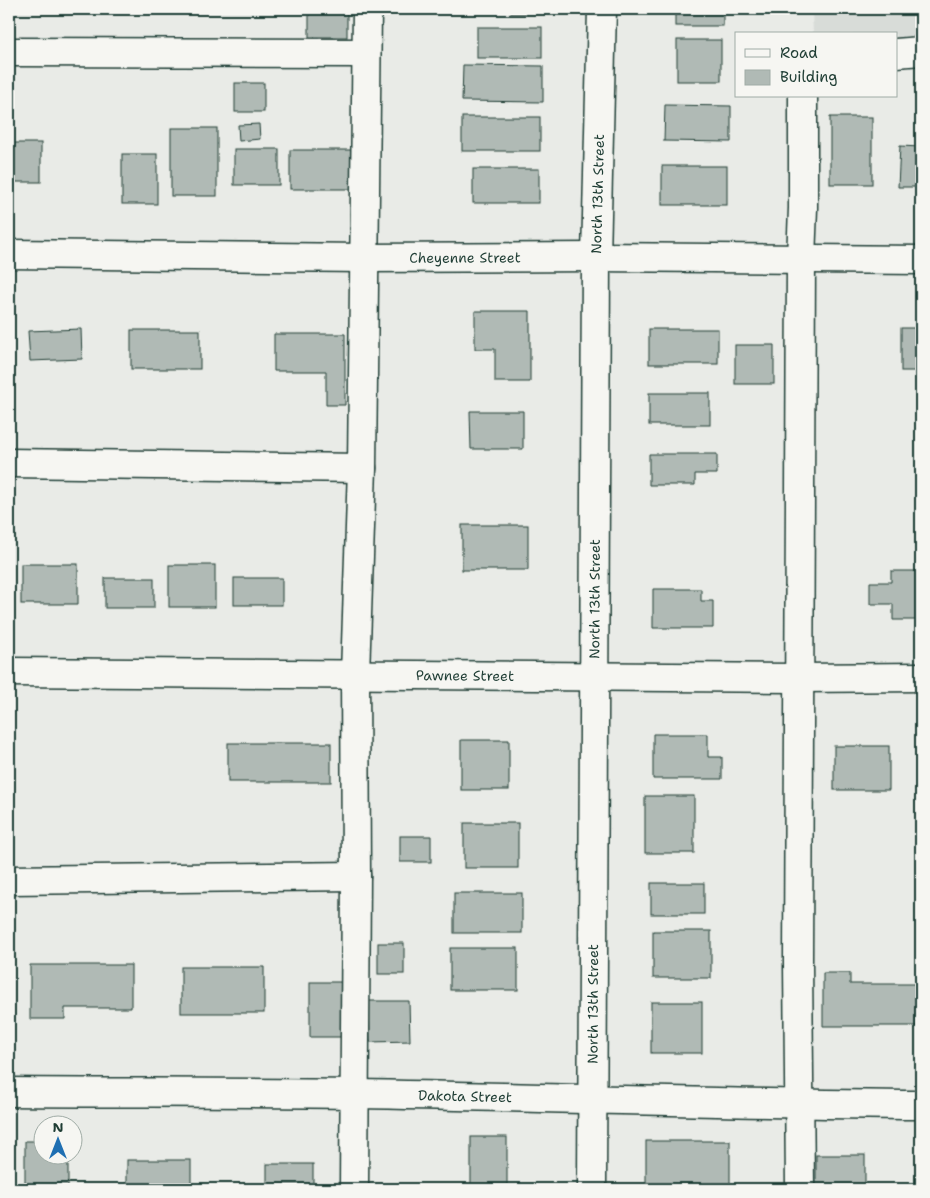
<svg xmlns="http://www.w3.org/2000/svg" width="930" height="1198" font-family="'Shantell Sans',sans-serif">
<rect width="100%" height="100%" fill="#e9ebe7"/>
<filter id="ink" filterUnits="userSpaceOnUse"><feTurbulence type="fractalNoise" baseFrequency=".02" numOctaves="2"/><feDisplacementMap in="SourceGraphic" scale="10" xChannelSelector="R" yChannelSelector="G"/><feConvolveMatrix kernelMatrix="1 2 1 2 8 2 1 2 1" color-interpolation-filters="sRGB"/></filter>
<g filter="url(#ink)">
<path fill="#d8dcd8" d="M812,9h109v38h-25v-13h-83z"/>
<g fill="#b0bab5" stroke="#1f3d34">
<rect x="309" y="9" width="38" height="28"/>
<rect x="511" y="9" width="52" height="4"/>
<rect x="675" y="9" width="48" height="17"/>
<rect x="477" y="27" width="65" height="31"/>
<rect x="677" y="40" width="44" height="41"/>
<path d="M463,65l80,1v36l-81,-1z"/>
<rect x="235" y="83" width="29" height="29"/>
<path d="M665,105l66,1v36l-67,-1z"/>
<rect x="462" y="117" width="78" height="34"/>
<rect x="830" y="117" width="42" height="67"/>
<path d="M259,124l1,15 -21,2 -1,-16z"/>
<rect x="171" y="128" width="46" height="68"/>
<rect x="9" y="143" width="32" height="39"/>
<path d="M900,146l21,1v40h-23z"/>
<rect x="234" y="149" width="45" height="36"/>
<rect x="290" y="150" width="64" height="39"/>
<rect x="122" y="154" width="35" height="50"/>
<rect x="662" y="166" width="65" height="39"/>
<rect x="473" y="169" width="66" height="34"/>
<path d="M475,311h55v71h-35v-33h-20z"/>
<rect x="901" y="328" width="20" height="43"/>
<path d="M81,329l1,30 -52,2 -2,-30z"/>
<rect x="649" y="329" width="69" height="35"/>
<rect x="131" y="330" width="69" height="39"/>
<path d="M274,334h71v71h-19v-34h-52z"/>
<rect x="735" y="345" width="39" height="39"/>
<rect x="649" y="393" width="61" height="32"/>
<path d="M470,411h53v38h-52z"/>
<path d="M649,454h68v20h-22v11h-46z"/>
<rect x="462" y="525" width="66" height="45"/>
<rect x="21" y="564" width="57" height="40"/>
<rect x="169" y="565" width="46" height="42"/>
<path d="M891,571h30v49h-28v-16h-23v-22h21z"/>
<rect x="105" y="578" width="49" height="30"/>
<rect x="234" y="578" width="48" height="27"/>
<path d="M653,589h48v12h12v27h-60z"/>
<path d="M653,734h55v23h14v22h-69z"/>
<rect x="461" y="740" width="48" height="50"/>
<rect x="228" y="743" width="103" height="39"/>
<rect x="918" y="744" width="3" height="48"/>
<rect x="834" y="746" width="55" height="44"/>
<rect x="645" y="796" width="49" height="57"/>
<rect x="464" y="823" width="54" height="45"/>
<rect x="400" y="836" width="31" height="26"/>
<rect x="651" y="883" width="53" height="31"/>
<rect x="454" y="893" width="68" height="40"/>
<rect x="653" y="931" width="58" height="47"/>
<rect x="378" y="943" width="26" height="31"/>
<rect x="450" y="948" width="68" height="42"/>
<path d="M30,965h101v43h-66v11h-35z"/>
<rect x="181" y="967" width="83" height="46"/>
<path d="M823,973h27v11h67v42h-94z"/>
<rect x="310" y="982" width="37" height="55"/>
<path d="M369,1001h40l1,40 -40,1z"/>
<rect x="651" y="1002" width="51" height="51"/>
<rect x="471" y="1137" width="36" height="49"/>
<path d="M25,1141h17v15h26v33h-43z"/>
<rect x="646" y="1141" width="84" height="47"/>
<rect x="816" y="1155" width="49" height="34"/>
<rect x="127" y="1160" width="64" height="29"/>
<rect x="267" y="1164" width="46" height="25"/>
</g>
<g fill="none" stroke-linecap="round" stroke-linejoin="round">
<g stroke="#1f3d34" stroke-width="31">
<g id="minor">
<path d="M9,52l357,1"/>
<path d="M896,53l25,-2"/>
<path id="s1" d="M9,254l354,4 233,-1 325,3"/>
<path d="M9,463l353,5"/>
<path id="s2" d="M9,672l790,6 122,-1"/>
<path d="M9,880l347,-4"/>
<path id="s3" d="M9,1092c116,1 232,0 348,2 188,3 376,10 564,11"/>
<path d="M354,1189l2,-313 -1,-202 7,-206 5,-459"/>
<path id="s4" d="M592,1189l4,-932 6,-248"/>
<path d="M800,1189l-2,-227 3,-703 2,-51v-112"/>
</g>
</g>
<use href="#minor" stroke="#f6f6f2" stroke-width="28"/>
</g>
</g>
<g text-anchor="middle" stroke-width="4.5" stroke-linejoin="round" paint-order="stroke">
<g font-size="14" fill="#1f3d34" stroke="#f6f6f2">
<text dy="5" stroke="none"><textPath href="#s4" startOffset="995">North 13th Street</textPath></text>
<text dy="5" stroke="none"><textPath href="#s1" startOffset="456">Cheyenne Street</textPath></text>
<text dy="5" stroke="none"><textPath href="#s4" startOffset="590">North 13th Street</textPath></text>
<text dy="5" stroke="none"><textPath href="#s2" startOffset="456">Pawnee Street</textPath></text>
<text dy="5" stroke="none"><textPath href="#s4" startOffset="185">North 13th Street</textPath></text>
<text dy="5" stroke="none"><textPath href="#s3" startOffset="456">Dakota Street</textPath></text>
</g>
</g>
<rect width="930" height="1198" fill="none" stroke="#f6f6f2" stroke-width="30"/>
<rect x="15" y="15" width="900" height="1168" fill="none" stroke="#1f3d34" stroke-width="2" filter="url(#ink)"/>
<rect x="735" y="32" width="162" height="65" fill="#f6f6f2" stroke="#a0aca6"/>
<rect x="745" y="49" width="25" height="8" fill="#f6f6f2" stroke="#a0aca6"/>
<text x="780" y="58" font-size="15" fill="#1f3d34">Road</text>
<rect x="745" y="70" width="25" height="15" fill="#b0bab5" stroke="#a0aca6"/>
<text x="780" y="82" font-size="15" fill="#1f3d34">Building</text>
<g transform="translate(58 1140)"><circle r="24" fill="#f6f6f2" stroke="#a0aca6"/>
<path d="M0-4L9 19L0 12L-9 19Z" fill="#1f6fb2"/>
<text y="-8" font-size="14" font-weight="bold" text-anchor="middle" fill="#1f3d34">N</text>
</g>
</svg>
